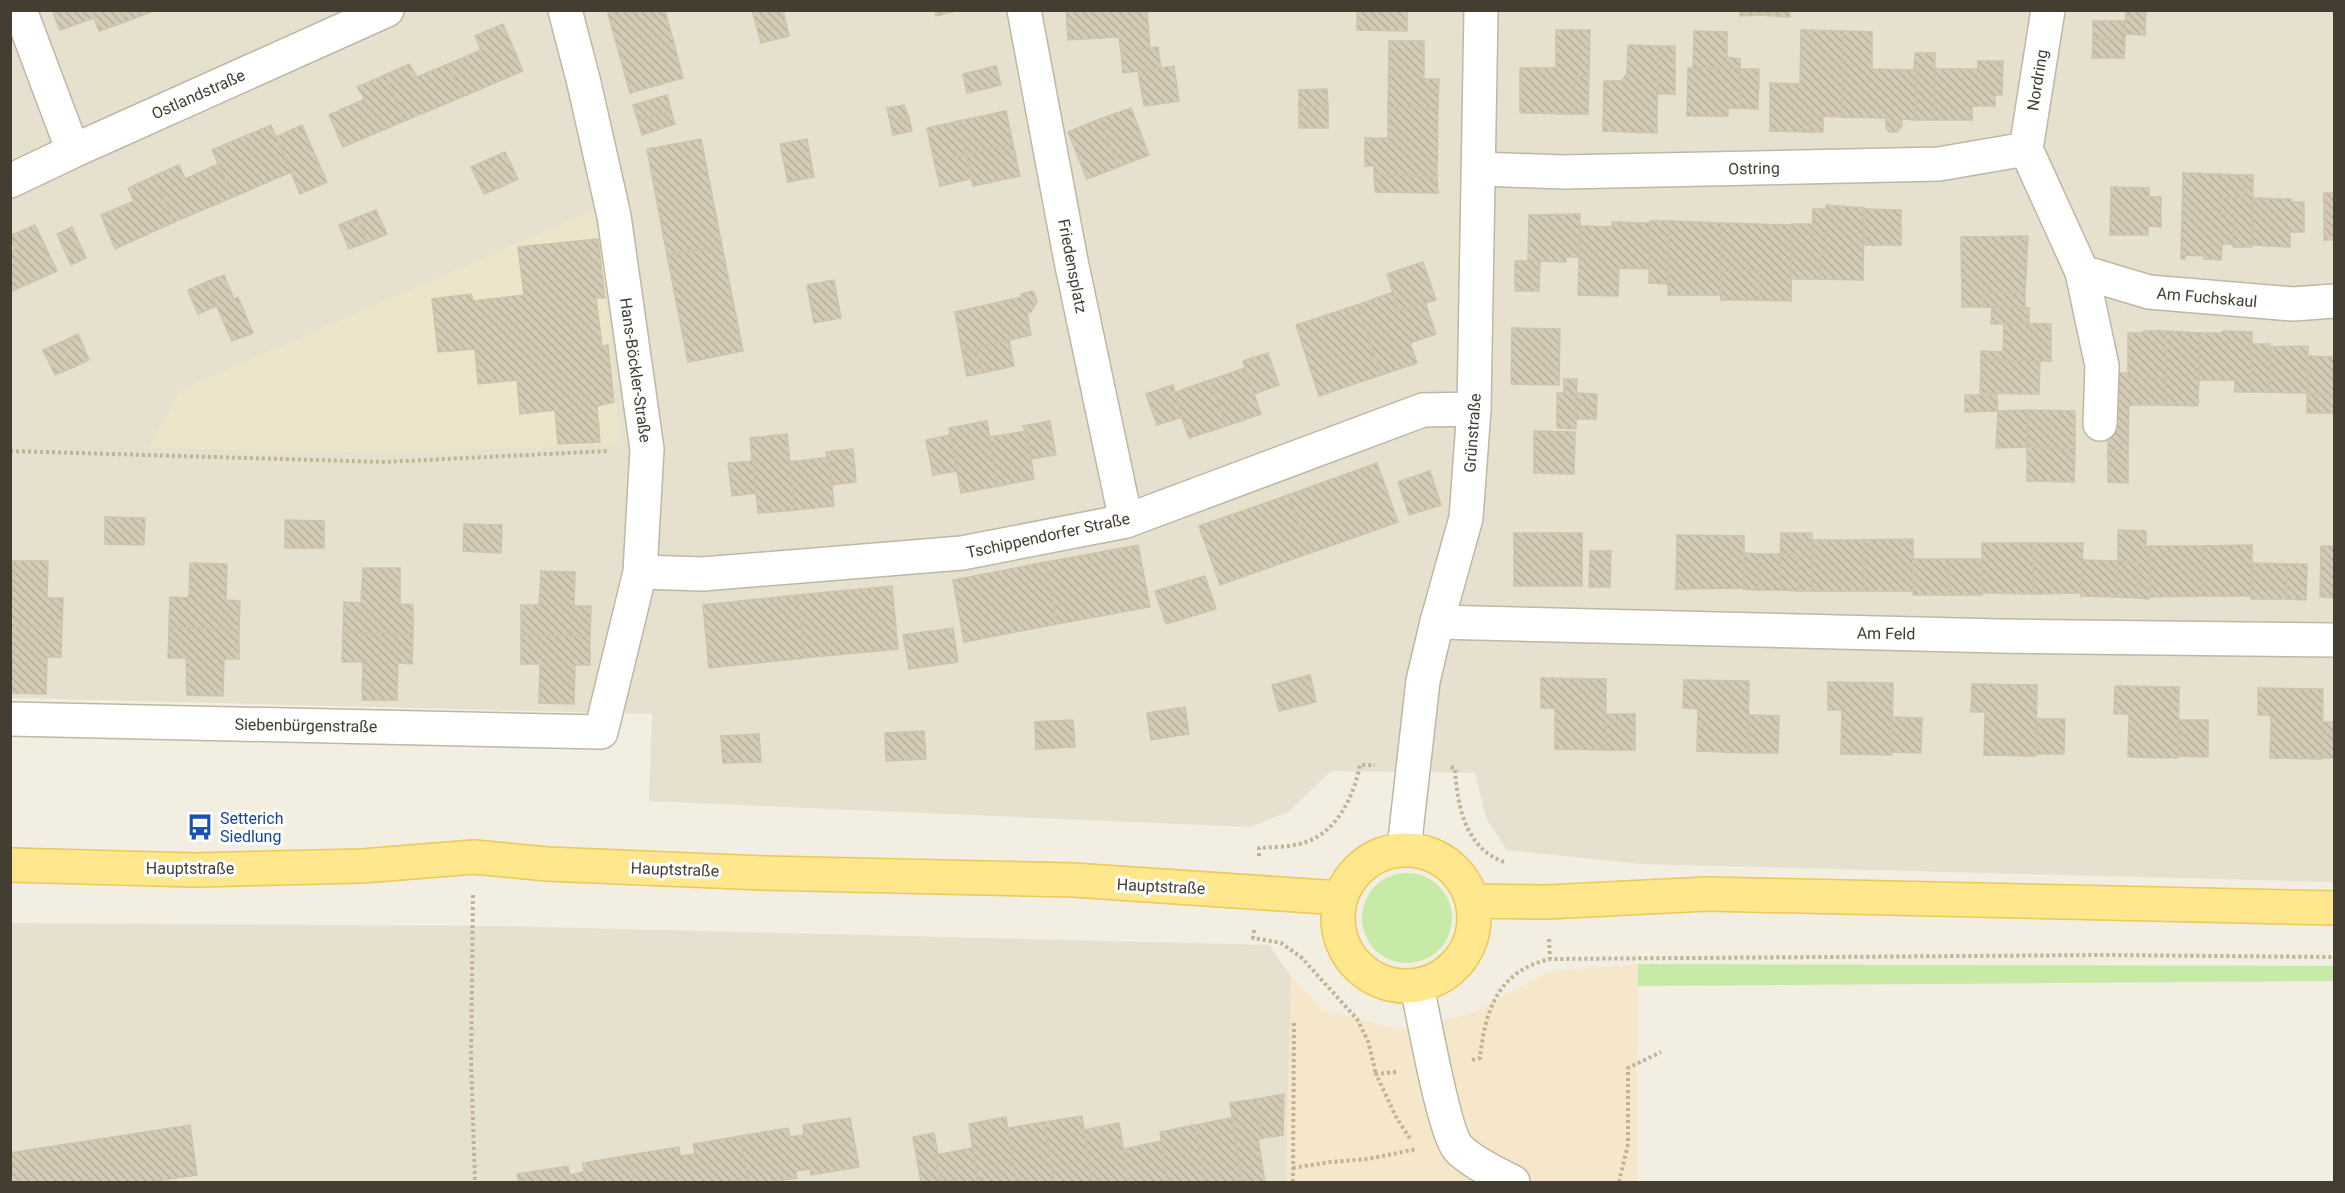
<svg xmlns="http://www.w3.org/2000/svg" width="2345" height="1193" font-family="Roboto,sans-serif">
<defs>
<pattern id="building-back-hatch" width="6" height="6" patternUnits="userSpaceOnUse" patternTransform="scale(1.5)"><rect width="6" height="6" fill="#d4cbb6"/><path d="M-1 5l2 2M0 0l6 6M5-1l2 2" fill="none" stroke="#b7af9d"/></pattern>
</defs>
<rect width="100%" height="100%" fill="#f2eee2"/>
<g fill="#e6e1cf">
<path d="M11,11h2323v871l-693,-18 -134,-14 -21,-32 -11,-45 -144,-2 -43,41 -38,15 -601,-26 3,-87 -641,-16z"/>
<path d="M11,923l486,3 772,19 22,31 -5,206h-1275z"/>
</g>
<path fill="#f6e7ca" d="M1638,964l-1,218h-351l5,-206 31,34 81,20 67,-16 79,-42z"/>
<path fill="#ece5ca" d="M598,208l22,236 -238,8 -233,-4 31,-58z"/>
<g fill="#c7eaa7">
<circle cx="1407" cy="918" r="45"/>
<path d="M1638,964l696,2v15l-696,5z"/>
</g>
<g fill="url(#building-back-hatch)" stroke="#cfc3a9" stroke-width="1.5">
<path d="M52,10h69l4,12 -26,9 -5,-13 -34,12z"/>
<path d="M121,10h29l1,2 -26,10z"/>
<path d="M607,10h58l18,68 -53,15z"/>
<path d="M752,10h31l6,26 -28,7z"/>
<path d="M935,10h24l-23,6z"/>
<path d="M1066,10h81l3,38 -29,4 -2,-15 -51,3z"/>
<path d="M1357,10l50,1v20l-50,-1z"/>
<path d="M1740,10h20v5l-20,1z"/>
<path d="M1760,10h30v7l-30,-2z"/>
<path d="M2126,10h20l-1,25 -20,-1z"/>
<path d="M2093,21h32v19l-32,-1z"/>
<path d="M503,24l20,47 -61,26 -14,-33 33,-14 -6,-14z"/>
<path d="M1556,30h34l-1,46h-14l-1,38 -54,-1v-45h36z"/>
<path d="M1801,30l42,1 -1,86 -32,-1 -1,16 -39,-1v-48l30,1z"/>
<path d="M1694,31l33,1v25l13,2v10l-47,-1z"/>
<path d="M1843,31l29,1v37l45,1 -2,50 -13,-1v7l-5,6h-8l-3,-4v-10l-44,-1z"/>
<path d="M2093,39l32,1 -1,18h-32z"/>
<path d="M1389,41h35v38h15l-1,29 -50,-1z"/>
<path d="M1628,45l30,1 -1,87 -54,-2 1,-50h18l5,-8z"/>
<rect x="1658" y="46" width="17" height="48"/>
<path d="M1158,47l3,21 -38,5 -2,-21z"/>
<path d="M1915,53h20l-1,67h-19l2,-50h-3z"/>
<path d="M1978,61h25l-1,34h-7v11h-23v14h-38l1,-51h43z"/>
<path d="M409,64l8,13 31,-13 14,33 -58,24 -19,-46z"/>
<path d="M996,66l5,19 -34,8 -4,-19z"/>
<path d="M1174,66l5,35 -35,5 -6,-35z"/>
<path d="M1688,68l52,1v39h-12v8h-41z"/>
<path d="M1740,69h19l-1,40 -18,-1z"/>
<path d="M385,75l19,46 -61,26 -14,-32 36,-16 -8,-12z"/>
<path d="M1575,76h14l-1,38h-14z"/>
<path d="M1327,89l1,17 -29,1v-17z"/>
<path d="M667,95l4,16 -33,10 -5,-16z"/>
<path d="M904,105l5,13 -19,4 -3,-14z"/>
<path d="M1328,106v22h-29v-21z"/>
<path d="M1388,107l50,1 -1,69 -63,-3v-8h-9v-28h23z"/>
<path d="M1131,108l18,47 -31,12 -18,-48z"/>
<path d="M671,111l4,13 -33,11 -4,-14z"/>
<path d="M1006,111l7,33 -47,10 -7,-33z"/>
<path d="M1810,116h13v16h-14z"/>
<path d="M909,118l3,13 -19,4 -3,-13z"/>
<path d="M1100,119l18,48 -31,12 -19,-47z"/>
<path d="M959,121l7,33 -32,7 -7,-33z"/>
<path d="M271,125l20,47 -58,25 -21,-47z"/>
<path d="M302,125l25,57 -27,12 -24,-57z"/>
<path d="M701,139l21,107 -55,9 -20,-106z"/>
<path d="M807,139l7,38 -26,5 -8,-38z"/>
<path d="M1013,144l7,32 -47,10 -7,-32z"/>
<path d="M505,152l13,27 -17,8 -12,-28z"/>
<path d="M966,154l4,25 -30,7 -6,-25z"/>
<path d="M489,159l12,28 -17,7 -13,-27z"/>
<path d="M218,164l15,33 -59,25 -20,-46 25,-11 6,14z"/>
<path d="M2183,173l61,2v23h-25l2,16h13l-1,30h-11l-1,16 -17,-1 1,-3 -20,-1v4h-4z"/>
<path d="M1374,174l63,3 1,16 -63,-1z"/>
<path d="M2244,175h9l-1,72h-19l1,-33h-13l-2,-16h25z"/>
<path d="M154,176l20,46 -59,27 -14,-34 33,-14 -6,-13z"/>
<path d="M2111,187l38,1v9h12v30l-13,-1v9h-38z"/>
<rect x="2324" y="193" width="10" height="47"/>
<path d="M2253,198l38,1 -1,3h14v30h-14v15l-37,-2z"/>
<path d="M1826,205l38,3 -1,72 -43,-1 1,-26h4l1,-18h-14l1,-26h13z"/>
<path d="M1864,209l37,1v35h-37z"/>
<path d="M376,210l11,24 -20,8 -11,-24z"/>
<path d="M1580,214l-1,43h-13v5l-26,-1 -1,30h-24v-30h13l1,-46z"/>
<path d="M356,218l11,24 -18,7 -10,-24z"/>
<path d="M1650,221h19l-1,63 -19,-1z"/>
<path d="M1669,221l52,2v72h-53z"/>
<path d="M1612,222l38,1 -1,46 -30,-1 -1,28 -40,-1 2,-69 32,1z"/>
<path d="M1721,223l71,2 -1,76 -32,-1v-30l-39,1z"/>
<path d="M1792,224h21l-1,11h14l-1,18h-4l-1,26h-29z"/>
<path d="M35,225l22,46 -47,21v-40l5,-2 -5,-14z"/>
<path d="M72,227l14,31 -15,7 -14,-31z"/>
<path d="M2028,236l-3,57h-42v14h-21l-1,-70z"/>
<path d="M598,239l7,59h-9l6,48 6,-1 6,57 -17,4 3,36 -42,2 -3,-34 -35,4 -3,-34 -39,4 -3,-35 -37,3 -6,-53 39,-5 2,7 51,-6 -6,-48z"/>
<path d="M722,246l21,105 -55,11 -21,-107z"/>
<path d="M1423,262l13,38 -37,11 -12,-37z"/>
<path d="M1755,270h4v30h-38l-1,-29z"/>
<path d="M224,275l10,24 4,-2 15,36 -21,8 -26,-59z"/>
<path d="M834,280l7,38 -27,5 -7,-38z"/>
<path d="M206,282l10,24 -18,8 -10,-24z"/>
<path d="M1033,291l4,11 -6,10h-4l4,23 -69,16 -7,-39 66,-15v-3z"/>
<path d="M1393,292l6,19 26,-9 11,32 -26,9 7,20 -36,12 -24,-70z"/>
<path d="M1983,293h42v15l-42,-1z"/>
<path d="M1357,305l24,70 -62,21 -23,-71z"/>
<path d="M1992,307l37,1v15l-38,1z"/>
<path d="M2004,323l47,1v37l-70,-1v-9l22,1z"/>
<path d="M1512,328l48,1 -1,56 -48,-1z"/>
<path d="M2144,331h22v47h-38v-45h13z"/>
<path d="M2166,331l34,2 -2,73 -32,-1z"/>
<path d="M2224,331l28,1 -1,60h-16v-12h-36l1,-47h20z"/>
<path d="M78,334l11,26 -17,8 -11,-26z"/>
<path d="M1009,340l5,26 -32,7 -6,-26z"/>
<path d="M61,342l11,26 -17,7 -12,-25z"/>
<rect x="2251" y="344" width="19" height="48"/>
<path d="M2308,346l-1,47 -37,-1 1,-45z"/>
<path d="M976,348l6,25 -15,3 -5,-25z"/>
<path d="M1268,353l11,32 -25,9 -11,-33z"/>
<path d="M2308,356l26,1v37l-27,-1z"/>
<path d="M1981,360l59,1 -1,33 -59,-1z"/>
<path d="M1245,368l16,46 -35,12 -16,-46z"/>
<path d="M2110,373h16l2,5h38v27h-37l-1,45h-20z"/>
<path d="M1564,379h13l-1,50 -19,-1v-35h7z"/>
<path d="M1210,380l16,46 -37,12 -16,-45z"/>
<path d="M1173,385l9,32 -25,8 -11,-31z"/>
<path d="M1576,393l21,1 -1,25h-20z"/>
<path d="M2307,393l27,1v19h-27z"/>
<path d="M1965,395h32l1,16 -33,1z"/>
<path d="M2027,410l48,1v38l-48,-2z"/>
<path d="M2027,410v37l-31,1 2,-37z"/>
<path d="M987,421l11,65 -37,7 -12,-65z"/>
<path d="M1050,421l6,34 -24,4 -5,-28h-2l-2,-5z"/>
<path d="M1027,431l7,48 -36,7 -9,-49z"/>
<path d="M1534,431l41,1 -1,42 -40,-1z"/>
<path d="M787,434l8,76 -37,3 -5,-47h3l-1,-5h-3l-2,-23z"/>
<path d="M950,435l7,36 -24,4 -7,-35z"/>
<path d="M2027,447l48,2 -1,33 -47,-1z"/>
<path d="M853,449l3,33 -24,3 -3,-28 -2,1 -1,-6z"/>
<path d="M2108,450h20v33l-20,-1z"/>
<path d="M829,457l5,49 -39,4 -5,-48z"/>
<path d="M755,461l1,5h-3l3,27 -24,3 -4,-33z"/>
<path d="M1377,463l21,59 -88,31 -22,-58z"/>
<path d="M1430,471l11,34 -32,10 -11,-33z"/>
<path d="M1288,495l22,58 -90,32 -21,-59z"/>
<path d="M105,517l40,1 -1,27 -39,-1z"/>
<path d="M285,520l39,1v27h-39z"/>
<path d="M464,524l38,1 -1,28 -38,-2z"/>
<path d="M2118,530l28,1v16l4,-1 -1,53 -13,-1 2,-36 -20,-1z"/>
<rect x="1514" y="533" width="68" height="53"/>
<path d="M1781,533h31v58h-14v-37h-18z"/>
<path d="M1677,535l67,1v52l-68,1z"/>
<path d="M1913,539v52h-49v-51z"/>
<rect x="1812" y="540" width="52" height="51"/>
<path d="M1982,543h51v51l-51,-1z"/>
<path d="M2033,543h50l-2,50 -48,1z"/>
<path d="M1138,545l12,62 -93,17 -11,-62z"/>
<path d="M2252,545l-1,51h-49l1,-50z"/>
<path d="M2150,546h53l-1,50 -51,1z"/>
<path d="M2321,546h13v52l-14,-1z"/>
<path d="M1590,551h21l-1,36h-21z"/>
<path d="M1744,553l15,1 -1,36 -14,-1z"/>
<path d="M1759,554h21v36h-22z"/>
<path d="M1780,554h18v37l-18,-1z"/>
<path d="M1913,559h36l-1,36h-35z"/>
<path d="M1949,559h32l1,36h-34z"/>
<path d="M2082,560l36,1 -1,36 -36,-1z"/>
<path d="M12,561h36l-1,37h16l-1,29h-51z"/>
<path d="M2118,561l20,1 -2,36 -19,-1z"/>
<path d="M1046,562l11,62 -93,18 -11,-62z"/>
<path d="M190,563l37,1 -1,36 14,1 -1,29 -70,-3 1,-30 19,1z"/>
<path d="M2252,563l35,1v35h-36z"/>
<path d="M2287,564h20l-1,36 -19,-1z"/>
<path d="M363,568h37v36l13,1v29l-70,-2 1,-30 17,1z"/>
<path d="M541,571l34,1 -1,34h17l-1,30 -69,-1v-30h18z"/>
<path d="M1205,576l11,33 -50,15 -11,-33z"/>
<path d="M892,586l6,63 -94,9 -6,-63z"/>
<path d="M798,595l6,63 -95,10 -6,-63z"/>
<path d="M11,627h51l-1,30h-14l-1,37 -35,-1z"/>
<path d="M169,627l70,3v29h-15l-1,37 -36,-1 -1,-37h-18z"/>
<path d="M953,628l5,34 -49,7 -6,-34z"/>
<path d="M343,632l70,2 -1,30 -14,-1 -1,37h-35l1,-38h-21z"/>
<path d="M521,635l69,1v29h-15l-1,39 -35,-1 1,-39h-19z"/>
<path d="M1310,675l6,27 -37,9 -7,-26z"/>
<path d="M1541,678l65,1v71l-51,-1v-41h-14z"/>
<path d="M1684,680l65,1 -1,72 -51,-2 1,-42 -15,-1z"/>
<path d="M1828,682l65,1 -1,72 -51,-1 1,-44h-14z"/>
<path d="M1972,684l65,1 -1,71 -52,-1 1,-43h-14z"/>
<path d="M2115,686l64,1 -1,71 -50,-1 1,-43h-15z"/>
<path d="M2258,688l65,1 -1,70 -52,-1 1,-43h-13z"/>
<path d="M1185,707l4,27 -38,6 -4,-27z"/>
<rect x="1606" y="714" width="29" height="36"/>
<path d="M1749,715l30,1 -1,37h-30z"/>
<path d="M1892,717l30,1 -1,35 -30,-1z"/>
<path d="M2037,719h28l-1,35h-28z"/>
<path d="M1073,720l2,27 -39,2 -1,-27z"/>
<path d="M2179,720h29v37l-30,-1z"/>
<path d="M2323,722h11v36h-12z"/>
<path d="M924,731l2,28 -40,2 -1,-28z"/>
<path d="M759,734l2,28 -38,1 -2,-27z"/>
<path d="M1284,1094l-1,41 -20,3 -7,-39z"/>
<path d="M1256,1099l7,39 -5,1 7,43h-23l-12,-79z"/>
<path d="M1082,1116l10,66h-38l-10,-60z"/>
<path d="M1006,1117l10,65h-38l-9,-58z"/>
<path d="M850,1118l9,49 -48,8 -1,-6 -14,2 1,7 -27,4h-22l-8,-46 48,-8 2,9 14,-2 -1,-10z"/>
<path d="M1231,1118l11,64h-37l-10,-57z"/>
<path d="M1044,1122l10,60h-38l-8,-54z"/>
<path d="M1119,1123l10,59h-37l-8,-52z"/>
<path d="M190,1125l7,50 -48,7h-139v-29z"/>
<path d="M1195,1125l10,57h-38l-7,-50z"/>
<path d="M934,1133l4,21 -3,1 6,27h-20l-8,-45z"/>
<path d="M740,1136l8,46h-114l-5,-27 50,-8 1,9 15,-2 -2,-10z"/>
<path d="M1162,1141l5,41h-38l-5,-33z"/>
<path d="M973,1148l5,34h-37l-6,-27z"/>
<path d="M629,1155l5,27h-115l-2,-8 51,-8 2,9 14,-3 -1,-9z"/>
</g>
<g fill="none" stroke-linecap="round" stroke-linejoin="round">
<g stroke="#beb7a4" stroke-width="36">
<g id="minor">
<path d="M20,10l53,141"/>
<path d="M1024,10l47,251 55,260"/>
<path d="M2026,149l56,123 67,20 144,12 41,-3"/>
<path d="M2026,149l22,-139"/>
<path d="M1480,169l83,3 376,-8 87,-15"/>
<path d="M10,181l63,-30 314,-141"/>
<path d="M2082,272l20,94 -2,58"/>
<path d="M640,572l63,2 259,-21 164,-32 297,-111 51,-1"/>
<path d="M1437,622l561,14 336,4"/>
<path d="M10,719l591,13 39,-160 7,-123 -33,-233 -30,-133 -19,-73"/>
<path d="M1404,849l19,-168 14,-59 29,-104 8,-109 7,-399"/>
<path d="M1417,986c6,28 27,146 41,162 13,14 39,26 55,34"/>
</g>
</g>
<g stroke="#eac957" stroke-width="36">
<g id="major">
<circle cx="1406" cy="918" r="68"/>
<path d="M10,865l185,5 167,-4 112,-9 73,7 217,9 309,7 267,18"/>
<path d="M1473,901l74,1 160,-8 627,14"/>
</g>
</g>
<g stroke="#c0b494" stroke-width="4" stroke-dasharray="3 3" stroke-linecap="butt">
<path d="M10,451l374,11 225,-11"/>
<path d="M1451,767l4,1c2,37 10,80 49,94"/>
<path d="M1259,856v-8c15,-1 33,-1 47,-6 32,-11 48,-47 54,-77h15"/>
<path d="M473,895l-2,165 4,122"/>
<path d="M1254,930l-1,8 28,5 20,14 56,62 11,22 8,33"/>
<path d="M1549,939l1,20"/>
<path d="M1472,1060l8,-2c5,-48 18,-87 70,-99l553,-4 231,2"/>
<path d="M1396,1072l-20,2 20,43 15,23"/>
<path d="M1293,1168l37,-6 38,-3 49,-10"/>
<path d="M1293,1182l1,-162"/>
<path d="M1619,1182l9,-38v-76l33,-16"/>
</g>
<use href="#minor" stroke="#fff" stroke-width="33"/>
<use href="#major" stroke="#ffe78e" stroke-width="33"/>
</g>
<defs>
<g id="bus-bare" transform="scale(2.07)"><path d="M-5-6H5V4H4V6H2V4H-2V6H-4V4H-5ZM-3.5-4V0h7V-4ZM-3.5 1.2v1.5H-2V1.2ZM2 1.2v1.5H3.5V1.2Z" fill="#1a4fb4" stroke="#fff" stroke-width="2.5" paint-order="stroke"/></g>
</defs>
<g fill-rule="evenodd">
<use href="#bus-bare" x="200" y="827"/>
</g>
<g text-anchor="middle" stroke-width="6" stroke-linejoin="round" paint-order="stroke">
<g font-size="16" fill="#443e32" stroke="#fff">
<text transform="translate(2037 80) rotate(-81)" y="6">Nordring</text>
<text transform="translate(198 94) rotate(-24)" y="6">Ostlandstraße</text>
<text transform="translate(1754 168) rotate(-1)" y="6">Ostring</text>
<text transform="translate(1073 266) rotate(79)" y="6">Friedensplatz</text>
<text transform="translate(2207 297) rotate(5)" y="6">Am Fuchskaul</text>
<text transform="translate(636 370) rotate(82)" y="6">Hans-Böckler-Straße</text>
<text transform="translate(1472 433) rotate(-86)" y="6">Grünstraße</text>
<text transform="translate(1048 535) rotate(-12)" y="6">Tschippendorfer Straße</text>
<text transform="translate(1886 633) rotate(1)" y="6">Am Feld</text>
<text transform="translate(306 725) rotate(1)" y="6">Siebenbürgenstraße</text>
<text x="190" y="874">Hauptstraße</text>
<text transform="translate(675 869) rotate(2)" y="6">Hauptstraße</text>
<text transform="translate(1161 886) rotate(3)" y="6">Hauptstraße</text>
</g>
<g font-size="16" fill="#164399" stroke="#fff" text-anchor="start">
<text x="220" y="824">Setterich<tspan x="220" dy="18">Siedlung</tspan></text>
</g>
</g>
<rect width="2345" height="1193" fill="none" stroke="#443e32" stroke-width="24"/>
</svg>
